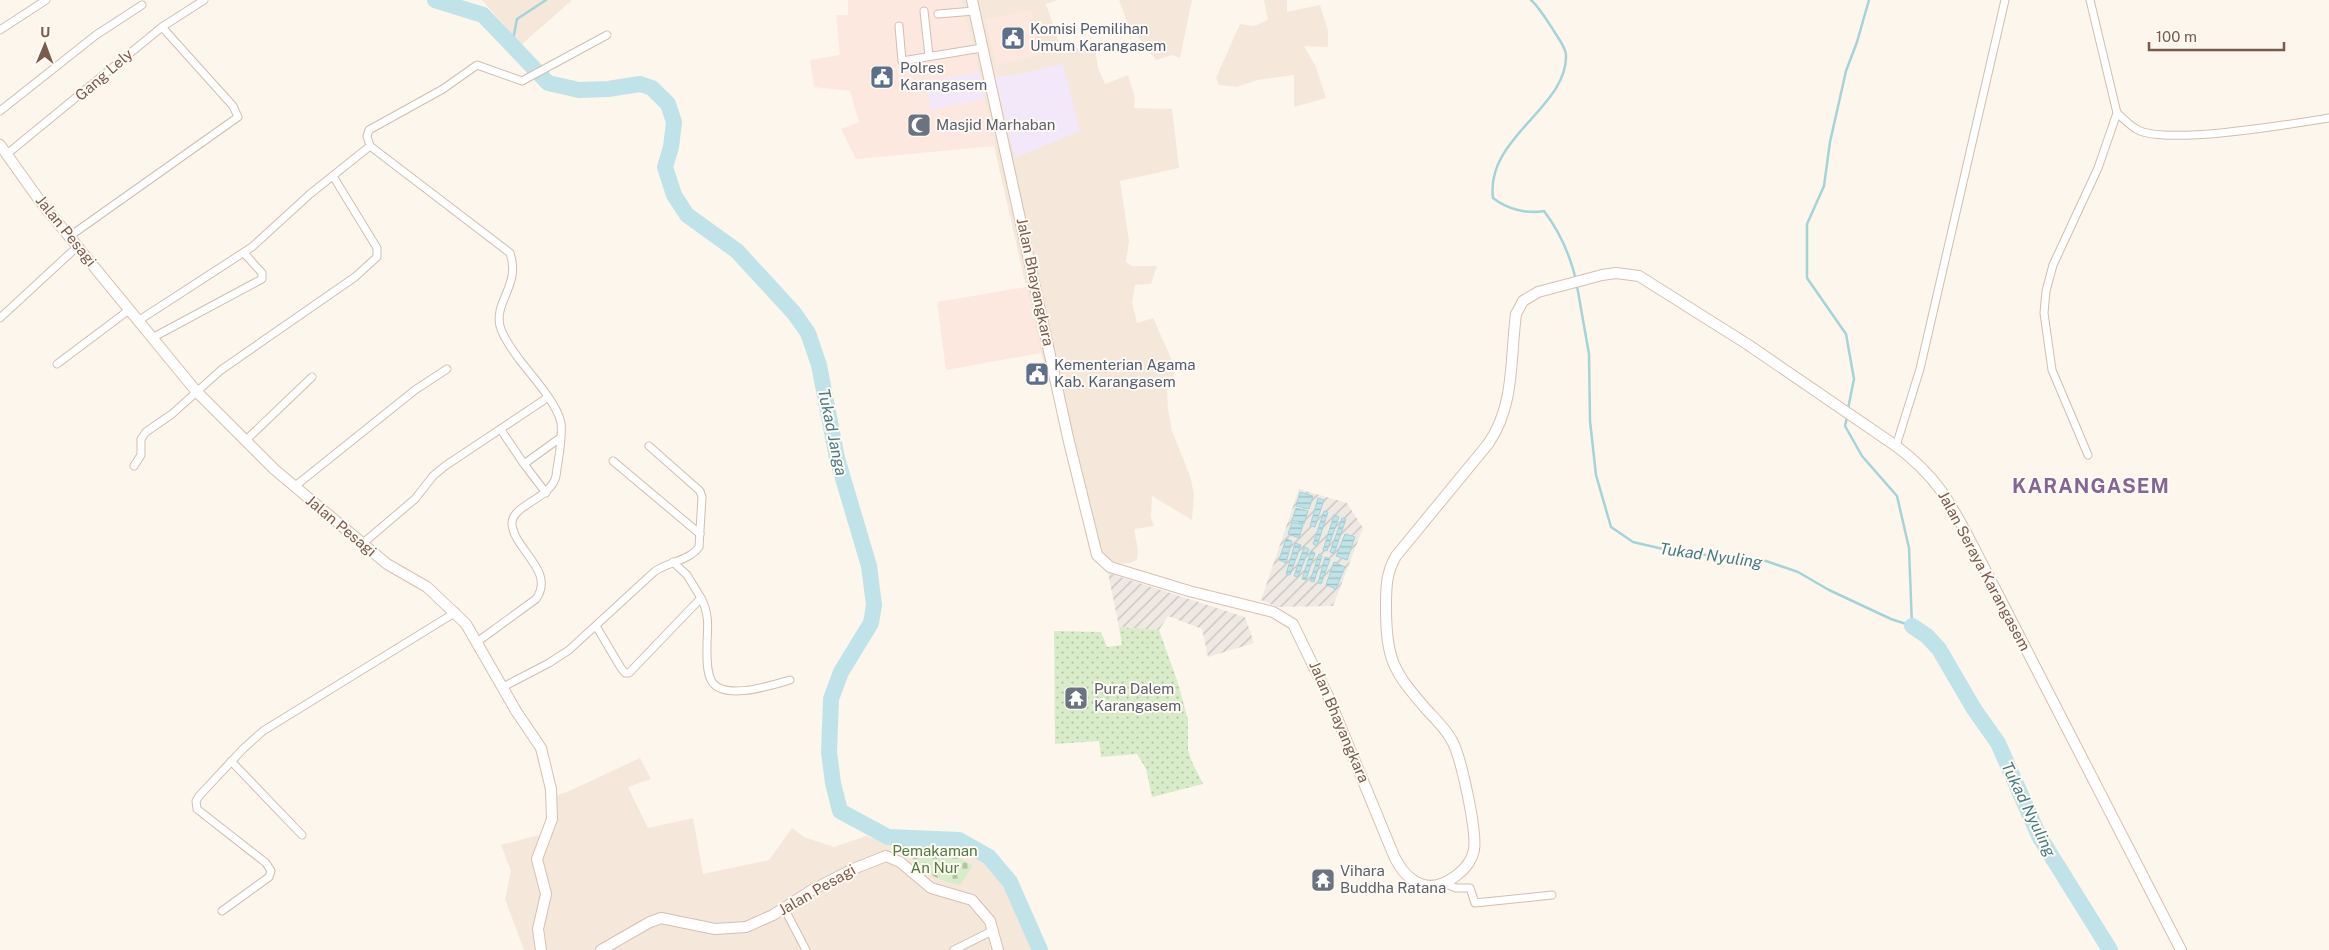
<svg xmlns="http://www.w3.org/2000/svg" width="2329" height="950" font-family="'Public Sans',sans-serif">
<defs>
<pattern id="industrial-furrows" width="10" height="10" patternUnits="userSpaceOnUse" patternTransform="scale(1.25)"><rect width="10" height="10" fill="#efe9e4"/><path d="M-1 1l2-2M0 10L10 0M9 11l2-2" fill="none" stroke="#c7c0bb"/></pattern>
<pattern id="grass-dots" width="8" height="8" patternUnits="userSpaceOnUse" patternTransform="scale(1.25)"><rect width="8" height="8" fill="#d8ecc9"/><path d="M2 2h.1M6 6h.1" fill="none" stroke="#b4c2a5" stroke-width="1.8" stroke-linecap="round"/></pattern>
<pattern id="cemetery-stones" width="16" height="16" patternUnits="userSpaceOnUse" patternTransform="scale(1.25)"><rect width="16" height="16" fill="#d8ecc9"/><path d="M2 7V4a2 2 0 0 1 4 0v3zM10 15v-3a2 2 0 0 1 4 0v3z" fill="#b4c2a5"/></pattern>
<pattern id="water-rules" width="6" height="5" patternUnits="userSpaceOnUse" patternTransform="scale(1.25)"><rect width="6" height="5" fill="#bfe3e8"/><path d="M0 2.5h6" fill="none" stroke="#a0bbbe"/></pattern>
</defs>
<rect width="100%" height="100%" fill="#fdf6ec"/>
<g fill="#f5e8da">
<path d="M482,0h90l-51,45z"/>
<path d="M961,0h97l-12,4 17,49 31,-11 4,26 7,16 23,-9 7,23 -1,10 38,1 7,59 -59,13 9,60 -3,21 6,4h25l-6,18 -16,1 -3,17 5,21 16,-5 23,51 -9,21 1,19 4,22 18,45 4,18 -2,26 -40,-24 -1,21 3,9 -20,3 4,21 -1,10 -7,3 -19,1 -12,-12 -58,-199z"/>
<path d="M1119,0h73l-12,58 -8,-3 -16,5 -28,-36z"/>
<path d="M1264,0h23v12l33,-7 8,26v16l-24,-1 12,21 10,31 -32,9v-32l-37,5 -20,7 -18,-2 -3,-7 24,-54 14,2 14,-6z"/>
<path d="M640,758l11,21 -23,8 20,41 45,-10 10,56 66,-14 23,-32 12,9 30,10 32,-11 46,16 33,-5 21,4 29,18 17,32 19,49h-507l-19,-51 6,-28 -10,-26 45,-12 3,-35 18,-6z"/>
</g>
<g fill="#fde8e0">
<path d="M848,0h113l18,72 -53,10 5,28 54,-11 11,47 -140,13 -15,-30 18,-7 -9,-31 -36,-4 -4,-27 30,-5 -4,-40h12z"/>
<path d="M1032,10l6,46 -42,9 -11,-45z"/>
<path d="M1026,287l15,66 -95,17 -9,-68z"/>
</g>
<g fill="url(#industrial-furrows)">
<path d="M1299,489l48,14 16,25 -30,78 -55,1 -17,-7z"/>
<path d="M1108,573l137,44 9,26 -46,14 -6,-28 -34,-13 -9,14 -40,-3z"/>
</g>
<g fill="#f3e8fa">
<path d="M1063,64l17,67 -65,27 -20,-81 24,-3z"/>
<path d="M979,72l6,27 -54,11 -5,-28z"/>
</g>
<path fill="url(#grass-dots)" d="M1119,627l40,3 19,53 10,37v30l4,12 11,22 -51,13 -6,-28 -9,-15 -36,3 -2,-16 -44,3 -1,-113 47,1 6,15 15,-2z"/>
<path fill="url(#cemetery-stones)" d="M912,841h22l39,25 -13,19c-30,-5 -40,-19 -61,-39z"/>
<g fill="url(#water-rules)" stroke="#a5d3da">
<path d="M1300,492l13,4 -4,13 -13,-3z"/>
<path d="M1318,498l6,2 -9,27 -5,-1z"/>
<path d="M1296,508l12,3 -4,13 -12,-4z"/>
<path d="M1324,511l4,1 -11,34 -4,-2z"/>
<path d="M1334,515l5,2 -12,34 -4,-1z"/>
<path d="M1342,518l4,1 -12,35 -4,-2z"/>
<path d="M1292,522l11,3 -4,13 -11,-4z"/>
<path d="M1345,534l10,3 -8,23 -11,-4z"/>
<path d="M1286,539l6,2 -6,22 -7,-3z"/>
<path d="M1295,543l6,2 -11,30 -4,-1z"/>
<path d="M1304,547l5,2 -11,28 -4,-1z"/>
<path d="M1311,551l4,2 -9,27 -4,-1z"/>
<path d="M1319,554l3,2 -8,26 -4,-1z"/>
<path d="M1325,557l5,2 -9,25 -3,-1z"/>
<path d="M1334,562l11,5 -9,22 -10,-4z"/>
</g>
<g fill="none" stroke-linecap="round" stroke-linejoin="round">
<g stroke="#a5d3da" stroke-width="2.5">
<path d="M1531,0c8,7 15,19 21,28 4,7 14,19 14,27 2,52 -81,83 -73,143 14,11 33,16 51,13 16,21 26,44 32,69"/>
<path d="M512,45l5,-26 29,-19"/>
<path d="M1577,286l12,68 1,67 6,54 15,52 22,15 43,10 90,9 32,11 31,18 62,29 21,7 -3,-78 -12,-52 -35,-40 -17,-30 2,-9"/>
<path d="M1848,409l6,-30 -8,-45 -39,-56v-54l17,-38 6,-44 16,-71 11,-29 12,-42"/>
</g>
<g stroke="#bfe3e8" stroke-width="16">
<path d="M435,0l48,15 65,68 31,7 29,-1 32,-5 12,4 16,16 6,18 -3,25 -6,20 9,28 13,20 50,36 57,62 14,20 11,32 18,93 32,108 5,39 -3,18 -30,49 -10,27 -2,53 4,31 7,28 48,26 71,3 30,17 21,25 30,68"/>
<path d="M1912,626l15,10 12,13 35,60 24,34 41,93 71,114"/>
</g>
<g stroke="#d1beb0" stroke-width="9">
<g id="street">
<path d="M924,11l5,45"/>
<path d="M938,14l36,-3"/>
<path d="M899,26l3,35 80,-13"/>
<path d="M0,30l46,-30"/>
<path d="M0,111l96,-76 46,-30"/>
<path d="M2117,113c7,6 13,13 21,17 31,15 153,-6 191,-12"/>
<path d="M370,146l140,107c11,32 -16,48 -10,73 3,12 12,23 19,33 12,16 38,44 42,64 2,15 -3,37 -5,53 -5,23 -45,29 -44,48 2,26 44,47 24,75l-59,43"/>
<path d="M7,154l155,-127 42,-27"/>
<path d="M70,236l168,-119 -5,-11 -71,-79"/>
<path d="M0,318l78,-72"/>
<path d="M138,321l114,-74 58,-53 60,-48 -3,-10 2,-6 74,-41 34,-24 45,16 85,-46"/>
<path d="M152,338l110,-59v-6l-18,-20"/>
<path d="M57,364l72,-54"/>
<path d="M501,430l23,34"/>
<path d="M245,441l67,-64"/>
<path d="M1896,446l24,-77 85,-369"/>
<path d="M2088,455l-36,-85 -8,-57 2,-22 7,-26 45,-97 19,-55 -27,-113"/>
<path d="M613,461l87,73"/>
<path d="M134,466l7,-11v-16l5,-7 26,-18 49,-44 134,-93 22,-20v-9l-44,-72"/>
<path d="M294,487l121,-97 32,-21"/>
<path d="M546,493l-22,-29 36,-26"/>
<path d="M362,544l53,-45 18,-23 12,-10 102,-68"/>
<path d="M673,562l14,13 14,23"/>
<path d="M596,626l25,42 4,5h4l72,-75c8,15 7,28 6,44 0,12 -1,28 4,38 11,22 61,5 79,0"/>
<path d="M503,687l46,-24 20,-13 85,-78c13,-10 35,-11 45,-25l3,-50 -2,-6 -51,-45"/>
<path d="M231,761l71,74"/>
<path d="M1443,883l13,5h14l5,15 77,-8"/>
<path d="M784,908l22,42"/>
<path d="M222,911l47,-34 2,-6 -5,-8 -69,-54 -1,-8 3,-5 45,-48 19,-17 193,-119"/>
<path d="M954,950l40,-20"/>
</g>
</g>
<g stroke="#d6c0b0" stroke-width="12">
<g id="secondary">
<path d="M972,0l97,442 28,113 13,12 79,24 84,21 20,12 35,72 66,160c13,27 36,41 63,19 8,-6 15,-15 17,-25 3,-19 -13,-95 -23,-111 -6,-11 -16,-20 -25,-30 -33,-38 -40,-50 -40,-102 0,-19 0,-34 10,-51l92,-112c27,-38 22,-85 28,-130l7,-13 15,-9 64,-17 14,-2 23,3 108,68 149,102c40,30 53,54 76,98l209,406"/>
<path d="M0,145l40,56 156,190 78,78 113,95 40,23 39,37 50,87 25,37 10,41 1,30 -15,40 9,35 -8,35 3,21"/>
<path d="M601,950l49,-28 11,-4 54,11 31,-2 27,-12 39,-25 41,-21 33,-13 14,6 31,26 41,12 18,21 8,29"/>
</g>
</g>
<use href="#street" stroke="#fff" stroke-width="7"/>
<use href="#secondary" stroke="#fff" stroke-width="10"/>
</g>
<defs>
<g id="civic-square" transform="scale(1.25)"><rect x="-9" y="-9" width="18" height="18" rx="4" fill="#5c6f8a" stroke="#fffaf3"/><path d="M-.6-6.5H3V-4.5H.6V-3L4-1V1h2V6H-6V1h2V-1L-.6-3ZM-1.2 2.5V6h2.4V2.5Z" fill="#fff"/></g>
<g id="mosque-square" transform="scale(1.25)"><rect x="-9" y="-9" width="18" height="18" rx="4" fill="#6b7280" stroke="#fffaf3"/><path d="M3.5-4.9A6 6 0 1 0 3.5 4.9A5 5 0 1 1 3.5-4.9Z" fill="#fff"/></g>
<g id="temple-square" transform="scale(1.25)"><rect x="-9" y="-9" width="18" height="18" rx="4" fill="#6b7280" stroke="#fffaf3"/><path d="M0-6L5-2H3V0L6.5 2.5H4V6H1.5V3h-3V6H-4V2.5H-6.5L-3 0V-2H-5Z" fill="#fff"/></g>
</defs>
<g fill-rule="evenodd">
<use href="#civic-square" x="1013" y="38"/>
<use href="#civic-square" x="882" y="77"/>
<use href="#mosque-square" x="919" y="125"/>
<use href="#civic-square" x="1037" y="374"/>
<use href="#temple-square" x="1076" y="698"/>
<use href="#temple-square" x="1323" y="880"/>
</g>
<g text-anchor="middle" stroke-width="4" stroke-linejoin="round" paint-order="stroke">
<g font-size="15" fill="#4e5e75" stroke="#fffaf3" text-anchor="start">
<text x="1030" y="34">Komisi Pemilihan<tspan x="1030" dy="17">Umum Karangasem</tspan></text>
<text x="900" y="73">Polres<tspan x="900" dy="17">Karangasem</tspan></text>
<text x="1054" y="370">Kementerian Agama<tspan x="1054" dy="17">Kab. Karangasem</tspan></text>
</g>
<g font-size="15" fill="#7a5c4d" stroke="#fffaf3">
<text transform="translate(104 75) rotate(-41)" y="5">Gang Lely</text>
<text transform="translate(66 231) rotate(51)" y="5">Jalan Pesagi</text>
<text transform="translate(1035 282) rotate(78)" y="5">Jalan Bhayangkara</text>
<text transform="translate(341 526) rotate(40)" y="5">Jalan Pesagi</text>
<text transform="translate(1984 571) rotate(62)" y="5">Jalan Seraya Karangasem</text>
<text transform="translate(1339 722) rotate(67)" y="5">Jalan Bhayangkara</text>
<text transform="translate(817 890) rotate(-30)" y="5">Jalan Pesagi</text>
</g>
<g font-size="15" fill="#5b616d" stroke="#fffaf3" text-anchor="start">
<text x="936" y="130">Masjid Marhaban</text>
<text x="1094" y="694">Pura Dalem<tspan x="1094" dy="17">Karangasem</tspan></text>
<text x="1340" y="876">Vihara<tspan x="1340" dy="17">Buddha Ratana</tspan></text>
</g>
<g font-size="15" fill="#537a41" stroke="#fffaf3">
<text x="935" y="856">Pemakaman<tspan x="935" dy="17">An Nur</tspan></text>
</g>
<g font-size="16" font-style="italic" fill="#437c86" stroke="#fffaf3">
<text transform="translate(833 432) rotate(78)" y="6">Tukad Janga</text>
<text transform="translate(1711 555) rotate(8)" y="6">Tukad Nyuling</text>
<text transform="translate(2029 809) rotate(64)" y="6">Tukad Nyuling</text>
</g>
<g font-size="20" font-weight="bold" letter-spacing="1" fill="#846695" stroke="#fffaf3">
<text x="2091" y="493">KARANGASEM</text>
</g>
</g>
<g transform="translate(45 45) rotate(1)" stroke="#fffaf3" stroke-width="4" paint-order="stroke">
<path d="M0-4L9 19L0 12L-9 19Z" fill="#7a5c4d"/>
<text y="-8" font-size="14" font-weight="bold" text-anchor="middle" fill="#7a5c4d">U</text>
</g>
<path d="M2149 42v8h135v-8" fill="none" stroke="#7a5c4d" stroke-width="2.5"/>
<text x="2156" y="42" font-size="15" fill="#7a5c4d" stroke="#fffaf3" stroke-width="4" paint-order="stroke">100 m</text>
</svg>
